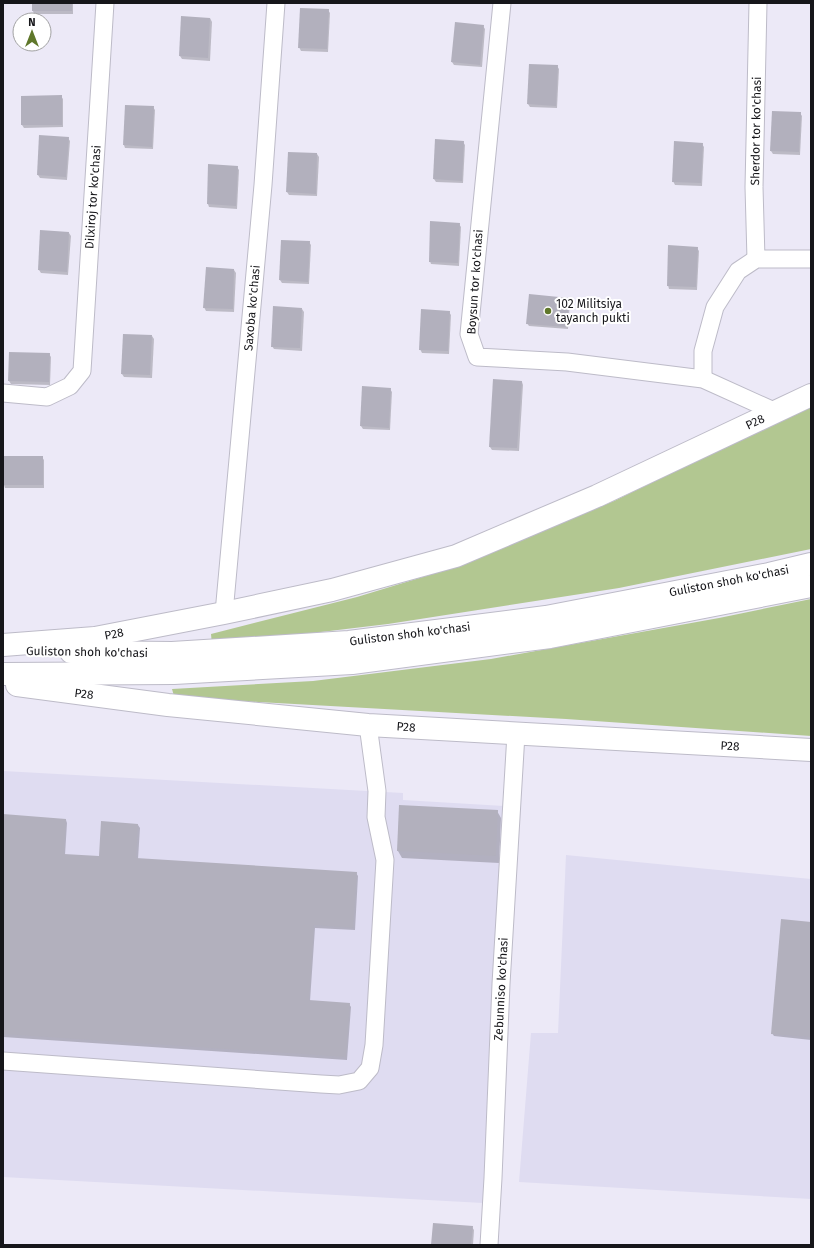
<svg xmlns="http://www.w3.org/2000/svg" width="814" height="1248" font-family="'Fira Sans',sans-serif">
<rect width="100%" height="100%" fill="#ece9f7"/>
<g fill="#dfdcf1">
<path d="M3,771l400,22v7l101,6 -21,397 -480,-26z"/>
<path d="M566,855l245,24v320l-292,-17 12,-149h27z"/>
</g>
<g fill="#b2c791">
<path d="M811,405v144l-192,39 -231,36 -176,21 -1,-11 146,-37 105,-32 152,-64z"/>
<path d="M811,599v137l-245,-17 -327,-18 -65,-5 -2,-7 141,-8 178,-22 228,-41z"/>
</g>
<g fill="#0003">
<path d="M33,3h40v11h-39l-1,-3z"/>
<path d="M328,10l2,3 -2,39 -27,-1 -2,-4z"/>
<path d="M210,18l2,4 -2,39 -28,-2 -2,-3z"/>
<path d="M483,26l2,3 -3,38 -28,-2 -2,-3z"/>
<path d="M557,66l2,3 -2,39 -27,-1 -2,-3z"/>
<path d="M61,96l2,3v28l-39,1 -2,-3z"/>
<path d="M153,107l2,3 -2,39 -28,-1 -1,-3z"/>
<path d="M800,113l2,3 -2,39 -27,-1 -2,-3z"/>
<path d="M68,138l2,3 -3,39 -27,-2 -2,-3z"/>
<path d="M436,140l27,2 2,3 -2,38 -27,-1 -2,-3z"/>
<path d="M702,144l2,3 -2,39 -27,-1 -2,-4z"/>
<path d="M317,154l2,3 -2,39 -28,-1 -2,-3z"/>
<path d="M209,166l28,1 2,3 -2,39 -28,-2 -1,-3z"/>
<path d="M459,224l2,3 -2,39 -28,-2 -1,-3z"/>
<path d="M69,233l2,3 -3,39 -27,-2 -2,-3z"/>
<path d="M309,242l2,3 -2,39 -27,-1 -2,-3z"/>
<path d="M697,248l2,3 -2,39 -28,-1 -1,-4z"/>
<path d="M234,270l2,3 -2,39 -28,-1 -2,-4z"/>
<path d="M568,298l2,4 -2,27 -39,-3 -2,-3z"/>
<path d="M302,309l2,3 -2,39 -28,-2 -2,-3z"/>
<path d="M449,312l2,3 -2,39 -27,-1 -2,-4z"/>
<path d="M152,336l2,3 -2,39 -28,-1 -2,-3z"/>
<path d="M49,354l2,3 -1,28 -39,-1 -2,-3z"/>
<path d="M494,380l28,2 1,3 -4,66 -27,-1 -2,-3z"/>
<path d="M390,389l2,3 -2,38 -27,-1 -2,-3z"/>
<path d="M4,457h38l2,3v28h-39l-1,-3z"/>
<path d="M400,806l97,5 4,7 -2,45 -97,-5 -4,-7z"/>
<path d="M3,815l63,5 1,3 -2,32 35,2 38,-32 2,3 -2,31 218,14 2,3 -3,54 -40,-2 -5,73 39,3 2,3 -4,53 -344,-23z"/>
<path d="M811,923v117l-37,-4 -2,-3z"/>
<path d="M472,1227l2,3 -1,15h-41z"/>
</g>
<g fill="#b2b0bd">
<rect x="32" y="3" width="40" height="8"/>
<path d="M300,8l29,1 -2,40 -29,-1z"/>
<path d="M181,16l29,2 -2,40 -29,-2z"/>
<path d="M455,22l29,3 -4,40 -29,-3z"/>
<path d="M529,64l29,1 -2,41 -29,-2z"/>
<path d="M62,95v30h-41v-29z"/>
<path d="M125,105l29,1 -2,41 -29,-2z"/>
<path d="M772,111l29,1 -2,40 -29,-1z"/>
<path d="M39,135l30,2 -3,40 -29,-2z"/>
<path d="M435,139l29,2 -2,40 -29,-2z"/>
<path d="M674,141l29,2 -2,40 -29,-1z"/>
<path d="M288,152l29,1 -1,41 -30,-2z"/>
<path d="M208,164l30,2 -2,40 -29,-2z"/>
<path d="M430,221l30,2 -2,40 -29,-1z"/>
<path d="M40,230l29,2 -2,40 -29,-2z"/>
<path d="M281,240l29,1 -2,41 -29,-2z"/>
<path d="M668,245l30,2 -2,40 -29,-1z"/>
<path d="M206,267l28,2 -1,40 -30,-1z"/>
<path d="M529,294l40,4 -2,29 -41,-3z"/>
<path d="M273,306l29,2 -2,40 -29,-1z"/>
<path d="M421,309l29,2 -2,40 -29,-1z"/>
<path d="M123,334l29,1 -2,40 -29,-1z"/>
<path d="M9,352l41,1 -1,29 -41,-1z"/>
<path d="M493,379l29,2 -5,67 -28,-1z"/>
<path d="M362,386l29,2 -2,40 -29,-2z"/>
<rect x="3" y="456" width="40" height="29"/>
<path d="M399,805l99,5 -2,46 -99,-5z"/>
<path d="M3,814l63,5 -2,35 35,2 2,-35 37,3 -2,34 221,14 -4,56 -39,-3 -5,75 41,3 -4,54 -343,-23z"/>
<path d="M781,919l30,3v115l-40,-3z"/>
<path d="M433,1223l40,3 -2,19h-40z"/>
</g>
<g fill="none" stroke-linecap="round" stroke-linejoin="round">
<g stroke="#bdbbc8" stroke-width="19">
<g id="minor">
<path d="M502,3l-33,331 8,23 90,5 136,17 73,33"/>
<path d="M756,259l-2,-72 4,-184"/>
<path d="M703,379v-28l12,-44 23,-36 18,-12h55"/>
<path d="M3,393l44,4 23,-11 12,-15 23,-368"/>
<path d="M224,613l39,-428 13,-182"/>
<path d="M3,1061l318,23 18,1 20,-4 11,-13 4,-23 11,-185 -9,-43 1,-26 -9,-66"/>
<path d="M489,1245l4,-67 8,-194 15,-250"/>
</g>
</g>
<g stroke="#bdbbc8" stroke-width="24">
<g id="secondary">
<path d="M3,645l92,-7 129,-25 108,-23 124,-34 141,-60 214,-101"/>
<path d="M71,652l101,1 177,-11 197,-25 223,-43 42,-10"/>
<path d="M3,674l171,-1 178,-10 198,-26 261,-51"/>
<path d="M17,685l151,20 200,20 443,25"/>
</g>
</g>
<use href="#minor" stroke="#fff" stroke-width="17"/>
<use href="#secondary" stroke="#fff" stroke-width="22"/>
</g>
<circle fill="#5f772a" stroke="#fff" stroke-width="1.5" cx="548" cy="311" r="4"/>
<g text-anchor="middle" stroke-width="4" stroke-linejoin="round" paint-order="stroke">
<g font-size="12" fill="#16161a" stroke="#fff">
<text transform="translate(756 131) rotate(-89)" y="4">Sherdor tor ko'chasi</text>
<text transform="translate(93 197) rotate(-86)" y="4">Dilxiroj tor ko'chasi</text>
<text transform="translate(475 282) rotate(-86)" y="4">Boysun tor ko'chasi</text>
<text transform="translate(252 308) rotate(-85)" y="4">Saxoba ko'chasi</text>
<text transform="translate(755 422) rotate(-25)" y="4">Р28</text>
<text transform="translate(729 581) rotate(-11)" y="4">Guliston shoh ko'chasi</text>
<text transform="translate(114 634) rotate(-11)" y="4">P28</text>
<text transform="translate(410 634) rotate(-7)" y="4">Guliston shoh ko'chasi</text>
<text transform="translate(87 652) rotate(1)" y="4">Guliston shoh ko'chasi</text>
<text transform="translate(84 694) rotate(7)" y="4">Р28</text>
<text transform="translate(406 727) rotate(4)" y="4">Р28</text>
<text transform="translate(730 746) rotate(3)" y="4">Р28</text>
<text transform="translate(501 989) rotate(-87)" y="4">Zebunniso ko'chasi</text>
</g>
<g font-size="12" fill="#16161a" stroke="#fff" text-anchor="start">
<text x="556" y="308">102 Militsiya<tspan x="556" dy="14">tayanch pukti</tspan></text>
</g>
</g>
<rect width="814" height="1248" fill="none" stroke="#16161a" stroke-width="8"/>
<g transform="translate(32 32)"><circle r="19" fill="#ffffff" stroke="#a2a2a3"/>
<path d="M0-3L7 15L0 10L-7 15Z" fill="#5f772a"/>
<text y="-6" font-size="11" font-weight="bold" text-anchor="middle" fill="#16161a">N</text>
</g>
</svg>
